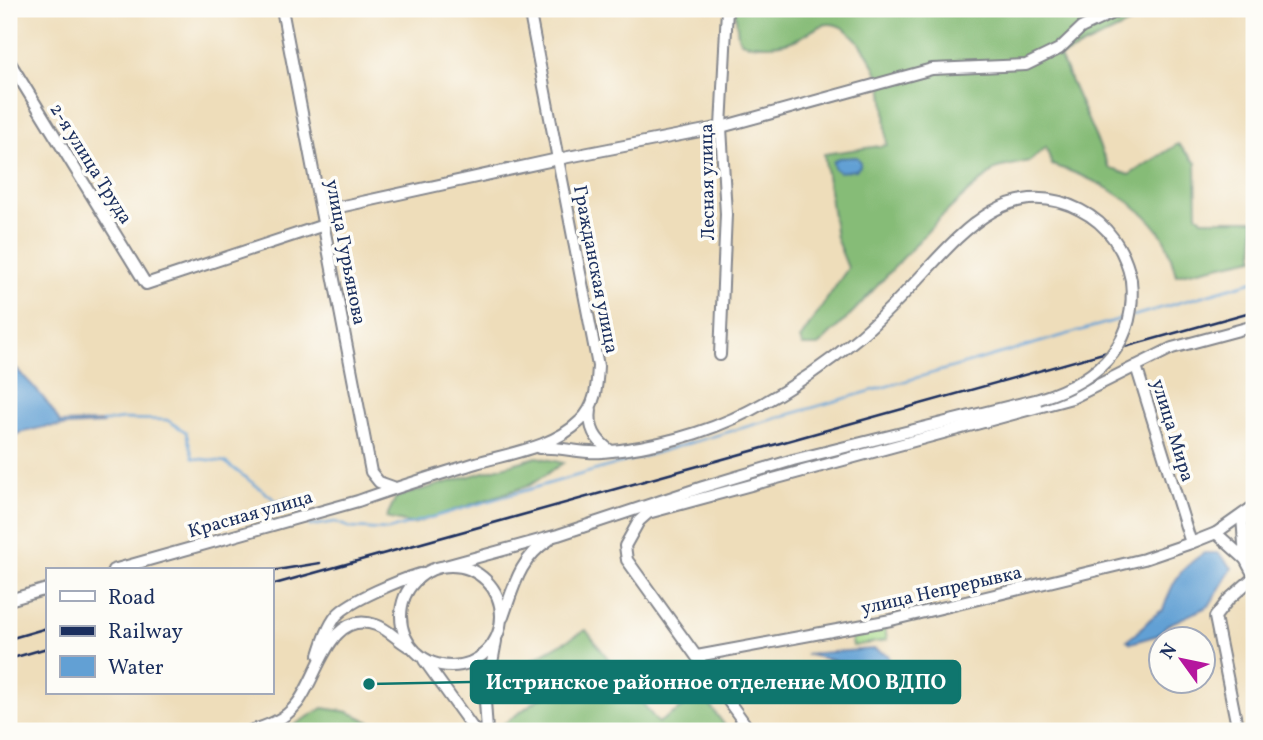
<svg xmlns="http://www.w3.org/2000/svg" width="1263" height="740" font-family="Vollkorn,serif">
<rect width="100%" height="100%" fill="#fdfcf7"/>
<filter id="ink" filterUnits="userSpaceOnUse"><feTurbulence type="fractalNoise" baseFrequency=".0143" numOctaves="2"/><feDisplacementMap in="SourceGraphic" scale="14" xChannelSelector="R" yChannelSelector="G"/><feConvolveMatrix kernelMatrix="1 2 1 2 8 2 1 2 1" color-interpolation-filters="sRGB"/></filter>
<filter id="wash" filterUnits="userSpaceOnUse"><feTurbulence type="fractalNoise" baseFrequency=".00686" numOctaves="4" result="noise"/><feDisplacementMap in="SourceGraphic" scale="28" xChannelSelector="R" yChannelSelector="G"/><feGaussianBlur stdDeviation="1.57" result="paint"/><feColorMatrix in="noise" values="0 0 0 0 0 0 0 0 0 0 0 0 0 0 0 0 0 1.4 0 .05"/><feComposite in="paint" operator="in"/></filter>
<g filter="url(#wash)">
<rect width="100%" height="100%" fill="#eeddba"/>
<path fill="#a8dc8b" stroke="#628674" stroke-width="2" d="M885,629l2,11 -34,6 -2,-11z"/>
<g fill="#86bc77" stroke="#50766a" stroke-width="2">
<path d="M735,9h431l-8,1 -98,47 49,111 20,7 49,-31 18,19 1,51 5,6h52v38l-78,17c-4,-13 -7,-30 -15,-41 -23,-34 -70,-57 -109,-69l-6,-18 -16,14 -33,7 -31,26 -28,26 -84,91 -36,35h-15l-3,-7 48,-71 -12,-30 -12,-84 63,-9c-2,-19 -1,-40 -5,-59 -5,-21 -32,-69 -59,-61 -8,3 -16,9 -24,13 -16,8 -40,9 -58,4l-3,-6z"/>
<path d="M537,457l26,6 -33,22 -117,39 -27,-6 10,-21z"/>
<path d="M586,630l72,93 44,-28 27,36h-228l-3,-3 46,-33 -23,-29z"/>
<path d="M323,708l26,4 30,14 -1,5h-94z"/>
</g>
<g fill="#62a0d4" stroke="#3e6899" stroke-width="2">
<path d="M857,157l3,4v5l-4,4 -17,2 -5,-4 -1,-6 5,-4z"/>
<path d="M10,363c19,18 38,37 50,60l42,-1 1,2 -59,3 -25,6 -5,6 -5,3z"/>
<path d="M1204,553h14l14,15 -23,38 -42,19 -9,10 -27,8 -4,-3c15,-9 21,-23 36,-30 10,-29 15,-40 41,-57z"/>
<path d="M874,649l14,6 2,12 -23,1 -62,-14z"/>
</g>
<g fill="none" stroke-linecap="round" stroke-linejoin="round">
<g stroke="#62a0d4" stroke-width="2.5">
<path d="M1133,316l121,-35"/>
<path d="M102,422l21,-3 44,1 19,12 7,26 32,4 53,40 11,-4 12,16"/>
<path d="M305,519l5,7 25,-4 16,6 37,2 736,-212"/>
</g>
</g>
</g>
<g filter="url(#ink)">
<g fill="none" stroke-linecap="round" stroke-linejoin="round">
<g stroke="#84868c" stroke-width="14">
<g id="minor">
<path d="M282,9l89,463 8,10 14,5"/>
<path d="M9,61l137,223 178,-59"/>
<path d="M321,211l237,-52 163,-32 211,-58 94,-4 33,-16 22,-21 38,-18 8,-1"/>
<path d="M1254,326l-82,22 -36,18 55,177 25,-10 29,26 9,17"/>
<path d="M720,355l6,-141 -5,-87 6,-118"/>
<path d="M591,410c-3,18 5,31 20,41"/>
<path d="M539,448c21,-2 42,6 63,4 49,-4 103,-18 147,-41 38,-20 77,-46 110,-74 23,-19 44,-42 64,-63 42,-46 89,-99 157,-64 28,14 45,40 51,70"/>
<path d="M1242,516l3,43"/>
<path d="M1216,533l38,-27"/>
<circle cx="451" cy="616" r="50"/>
<path d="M445,566l113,-31 145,-48 90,-27 246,-61"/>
<path d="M113,570l245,-69c39,-14 79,-26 118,-38 35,-10 78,-16 104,-42 16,-15 17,-35 18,-55l-69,-357"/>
<path d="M9,600l38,-11"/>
<path d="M503,617c11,-31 17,-59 46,-77"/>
<path d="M319,655c4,-13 9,-29 18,-40 14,-15 63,-35 83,-41"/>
<path d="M697,656l194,-36 253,-61 47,-16"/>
<path d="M424,660l51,71"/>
<path d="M250,731c17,-5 34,-11 46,-26 22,-25 32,-97 80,-80 12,4 21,15 32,21"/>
<path d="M487,731l-2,-30 11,-60"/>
<path d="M750,731l-123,-171 -2,-14 14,-25 9,-8 424,-115 64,-32"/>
<path d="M1238,731l-23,-114 14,-18 25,-22"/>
</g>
</g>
<use href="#minor" stroke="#fff" stroke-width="10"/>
<g stroke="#1b2f5e" stroke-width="2.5">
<path d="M271,571l49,-8"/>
<path d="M271,585l983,-274"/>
<path d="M9,639l38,-11"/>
<path d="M9,659l38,-11"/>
</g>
<g stroke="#84868c" stroke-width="14" stroke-linecap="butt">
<path id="minor-bridge" d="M1039,399c58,-18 99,-53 92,-119"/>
</g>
<use href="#minor-bridge" stroke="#fff" stroke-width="10"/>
</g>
</g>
<g text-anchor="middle" stroke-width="7" stroke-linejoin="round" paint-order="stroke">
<g font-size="19" fill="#1b2f5e" stroke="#fdfcf7">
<text transform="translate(92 163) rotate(58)" y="7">2-я улица Труда</text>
<text transform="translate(706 182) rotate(-91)" y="7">Лесная улица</text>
<text transform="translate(347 252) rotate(79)" y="7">улица Гурьянова</text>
<text transform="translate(597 269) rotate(79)" y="7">Гражданская улица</text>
<text transform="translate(1174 430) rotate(73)" y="7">улица Мира</text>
<text transform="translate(250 513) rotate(-16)" y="7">Красная улица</text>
<text transform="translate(941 589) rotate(-13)" y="7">улица Непрерывка</text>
</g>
</g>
<path fill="none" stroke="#0f766e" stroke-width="2.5" d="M369 684L471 682"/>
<circle fill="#0f766e" stroke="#fdfcf7" stroke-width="2.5" cx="369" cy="684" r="7"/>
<rect fill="#0f766e" stroke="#0f766e" stroke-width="2.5" x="471" y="661" width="489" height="42" rx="7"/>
<g font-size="21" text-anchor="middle" font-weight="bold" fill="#fff">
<text x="716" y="689">Истринское районное отделение МОО ВДПО</text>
</g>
<rect width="1263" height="740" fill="none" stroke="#fdfcf7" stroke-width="35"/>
<rect x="46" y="568" width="228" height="126" fill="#fdfcf7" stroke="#a3aaba" stroke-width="2"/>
<rect x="60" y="591" width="35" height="10" fill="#ffffff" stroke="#a3aaba" stroke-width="2"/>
<text x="108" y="604" font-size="21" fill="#1b2f5e">Road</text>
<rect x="60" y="626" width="35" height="10" fill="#1b2f5e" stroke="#a3aaba" stroke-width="2"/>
<text x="108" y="638" font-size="21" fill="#1b2f5e">Railway</text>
<rect x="60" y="656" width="35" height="21" fill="#62a0d4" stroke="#a3aaba" stroke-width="2"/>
<text x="108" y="674" font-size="21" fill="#1b2f5e">Water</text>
<g transform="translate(1182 660) rotate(303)"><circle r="33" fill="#fdfcf7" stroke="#a3aaba" stroke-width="2"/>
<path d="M0-5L12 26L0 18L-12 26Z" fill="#b5179e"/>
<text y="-10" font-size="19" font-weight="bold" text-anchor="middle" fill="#1b2f5e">N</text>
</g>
</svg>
